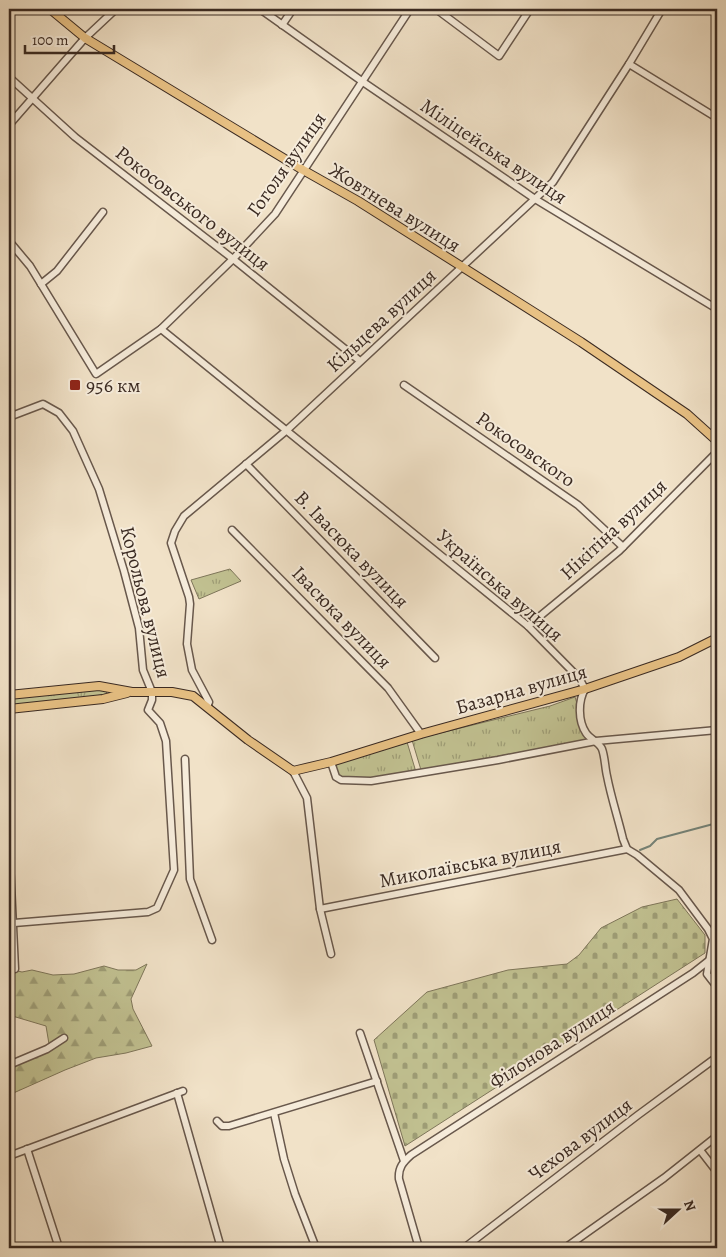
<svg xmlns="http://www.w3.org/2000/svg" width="726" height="1257" font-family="Alegreya,serif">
<defs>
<pattern id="grass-tufts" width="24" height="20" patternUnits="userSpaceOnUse" patternTransform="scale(1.25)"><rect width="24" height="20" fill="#c1c191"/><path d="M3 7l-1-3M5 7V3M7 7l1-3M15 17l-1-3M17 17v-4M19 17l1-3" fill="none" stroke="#9e9d76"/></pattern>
<pattern id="forest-firs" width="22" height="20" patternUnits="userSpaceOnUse" patternTransform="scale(1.25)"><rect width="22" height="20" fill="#c1c191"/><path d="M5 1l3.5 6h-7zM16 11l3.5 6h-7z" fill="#9e9d76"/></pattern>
<pattern id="cemetery-stones" width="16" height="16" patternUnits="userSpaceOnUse" patternTransform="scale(1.25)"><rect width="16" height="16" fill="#c1c191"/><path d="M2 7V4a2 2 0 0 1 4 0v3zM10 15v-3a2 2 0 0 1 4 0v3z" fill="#9e9d76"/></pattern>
</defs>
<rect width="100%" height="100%" fill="#f1e2c8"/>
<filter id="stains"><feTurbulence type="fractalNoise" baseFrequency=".004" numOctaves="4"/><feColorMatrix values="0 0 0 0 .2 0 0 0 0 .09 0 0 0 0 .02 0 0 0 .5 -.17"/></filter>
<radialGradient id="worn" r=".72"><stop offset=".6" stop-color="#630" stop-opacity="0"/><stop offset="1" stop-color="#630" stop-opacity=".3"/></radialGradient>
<g fill="url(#grass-tufts)" stroke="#7e765a">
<path d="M230,569l11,12 -42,18 -8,-19z"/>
<path d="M93,689l11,1 3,3 -5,2 -93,11v-8z"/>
<path d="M575,697l13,43 -167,30 -9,-30 138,-34z"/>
<path d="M407,742l9,30c-25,5 -49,7 -74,6l-5,-4 -2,-9 2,-2z"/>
</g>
<path fill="url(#forest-firs)" stroke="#7e765a" d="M147,964l-16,35 2,10 19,37 -26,7 -30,5 -31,12 -56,25v-28l24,-9 16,-14 -3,-18 -37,-11v-46l13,3 10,-2 21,5 21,-1 30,-8 14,4h18z"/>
<path fill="url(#cemetery-stones)" stroke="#7e765a" d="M677,899l28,36v18l-300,193 -31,-106 53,-48 81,-22 59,-6 12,-9 22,-27 41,-21z"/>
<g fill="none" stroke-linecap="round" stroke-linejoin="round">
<path stroke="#748378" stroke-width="2" d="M640,850l10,-4 7,-7 60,-16"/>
<g stroke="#68584c" stroke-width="9">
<g id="minor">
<path d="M260,9l103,73 172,117 182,110"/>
<path d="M436,9l63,47 31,-47"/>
<path d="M282,25l11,-16"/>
<path d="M629,64l88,54"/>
<path d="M9,77l66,60 158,122 127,102"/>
<path d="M9,125l76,-87 31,-29"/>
<path d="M9,241l21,25 66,108 65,-45 72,-70 42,-45 135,-205"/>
<path d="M41,284l16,-13 46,-59"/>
<path d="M161,329l367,297 51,52 6,11c-7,12 -7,32 1,44 4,6 13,9 16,16 3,8 3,19 5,27 4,21 11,42 16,63l4,10 10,6 42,35 29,39 5,10 -6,35 10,13"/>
<path d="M404,385l174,120 45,42"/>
<path d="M9,417l34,-13 16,9 14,18 26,58 25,82 15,57 4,42 9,22v8l-4,10 12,13 6,18 8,129 -17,38 -9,4 -134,11"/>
<path d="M246,464l189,194"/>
<path d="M232,530l156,158 33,46"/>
<path d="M528,626l91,-75 98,-99"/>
<path d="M207,707l2,-5 -17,-32 -5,-26 3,-40 -1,-7 -18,-54 4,-12 9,-15 103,-86 266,-248 76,-118 33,-55"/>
<path d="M185,759l5,120 22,61"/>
<path d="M331,762l5,15 5,3 30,1 127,-21 98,-19 121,-11"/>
<path d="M293,771l14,27 13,111 11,45"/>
<path d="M9,842l6,127"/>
<path d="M320,909l307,-60"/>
<path d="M360,1033l44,128"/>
<path d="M9,1065l38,-16 17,-11"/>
<path d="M177,1093l44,155"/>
<path d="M274,1113l10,46 11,35 21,54"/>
<path d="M217,1121l5,5h7l148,-45"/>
<path d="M27,1149l32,99"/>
<path d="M700,1150l17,22"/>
<path d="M9,1156l174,-65"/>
<path d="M419,1248l-20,-69c-1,-11 4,-17 12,-24l282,-182 24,-19"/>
<path d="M464,1248l174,-133 79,-58"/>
<path d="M565,1248l99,-70 53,-42"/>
</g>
</g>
<g stroke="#3a2a22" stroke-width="10">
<g id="major">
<path d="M50,9l35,29 218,132 55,31 223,141 106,72 30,27"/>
<path d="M9,695l90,-9 33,6h40l21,4 55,44 45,31 38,-9 90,-28 164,-45 94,-32 38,-19"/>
<path d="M9,709l94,-10 24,-6"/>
</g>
</g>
<use href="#minor" stroke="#f6ecdb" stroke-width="6"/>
<use href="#major" stroke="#e8c184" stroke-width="8"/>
</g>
<rect fill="#8f2418" stroke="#f6ecdb" stroke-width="2" x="69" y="379" width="12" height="12" rx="2.5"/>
<g text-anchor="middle" stroke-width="4" stroke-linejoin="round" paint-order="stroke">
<g font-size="20" fill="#3a2a22" stroke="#f6ecdb">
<text transform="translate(494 151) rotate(34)" y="7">Міліцейська вулиця</text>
<text transform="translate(286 164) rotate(-55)" y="7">Гоголя вулиця</text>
<text transform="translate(395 207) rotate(32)" y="7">Жовтнева вулиця</text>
<text transform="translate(193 208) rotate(38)" y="7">Рокосовського вулиця</text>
<text transform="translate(381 320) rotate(-43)" y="7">Кільцева вулиця</text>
<text transform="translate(526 449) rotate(35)" y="7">Рокосовского</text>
<text transform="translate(613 529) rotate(-43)" y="7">Нікітіна вулиця</text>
<text transform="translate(352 549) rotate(46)" y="7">В. Івасюка вулиця</text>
<text transform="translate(500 585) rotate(41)" y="7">Українська вулиця</text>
<text transform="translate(146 602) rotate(76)" y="7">Корольова вулиця</text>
<text transform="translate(342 617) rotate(46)" y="7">Івасюка вулиця</text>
<text transform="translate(521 689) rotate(-16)" y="7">Базарна вулиця</text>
<text transform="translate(470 863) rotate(-11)" y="7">Миколаївська вулиця</text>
<text transform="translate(552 1044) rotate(-33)" y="7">Філонова вулиця</text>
<text transform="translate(580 1139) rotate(-37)" y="7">Чехова вулиця</text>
</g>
<g font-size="20" fill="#3a2a22" stroke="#f6ecdb" text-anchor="start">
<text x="86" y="392">956 км</text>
</g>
</g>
<rect width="726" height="1257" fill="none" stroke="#f1e2c8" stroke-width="30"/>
<rect x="10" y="10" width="706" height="1237" fill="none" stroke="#3a2a22" stroke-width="2.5"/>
<rect x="15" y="15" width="696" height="1227" fill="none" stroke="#3a2a22"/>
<g transform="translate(678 1210) rotate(69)" stroke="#f6ecdb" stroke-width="4" paint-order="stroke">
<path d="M0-4L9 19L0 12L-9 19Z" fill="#3a2a22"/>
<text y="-8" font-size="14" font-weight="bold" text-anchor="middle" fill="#3a2a22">N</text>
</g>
<path d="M25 45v8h89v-8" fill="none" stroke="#3a2a22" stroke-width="2.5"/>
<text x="32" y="45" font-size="15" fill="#3a2a22" stroke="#f6ecdb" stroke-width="4" paint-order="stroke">100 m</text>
<rect width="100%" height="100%" filter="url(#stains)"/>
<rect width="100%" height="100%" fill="url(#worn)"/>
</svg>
